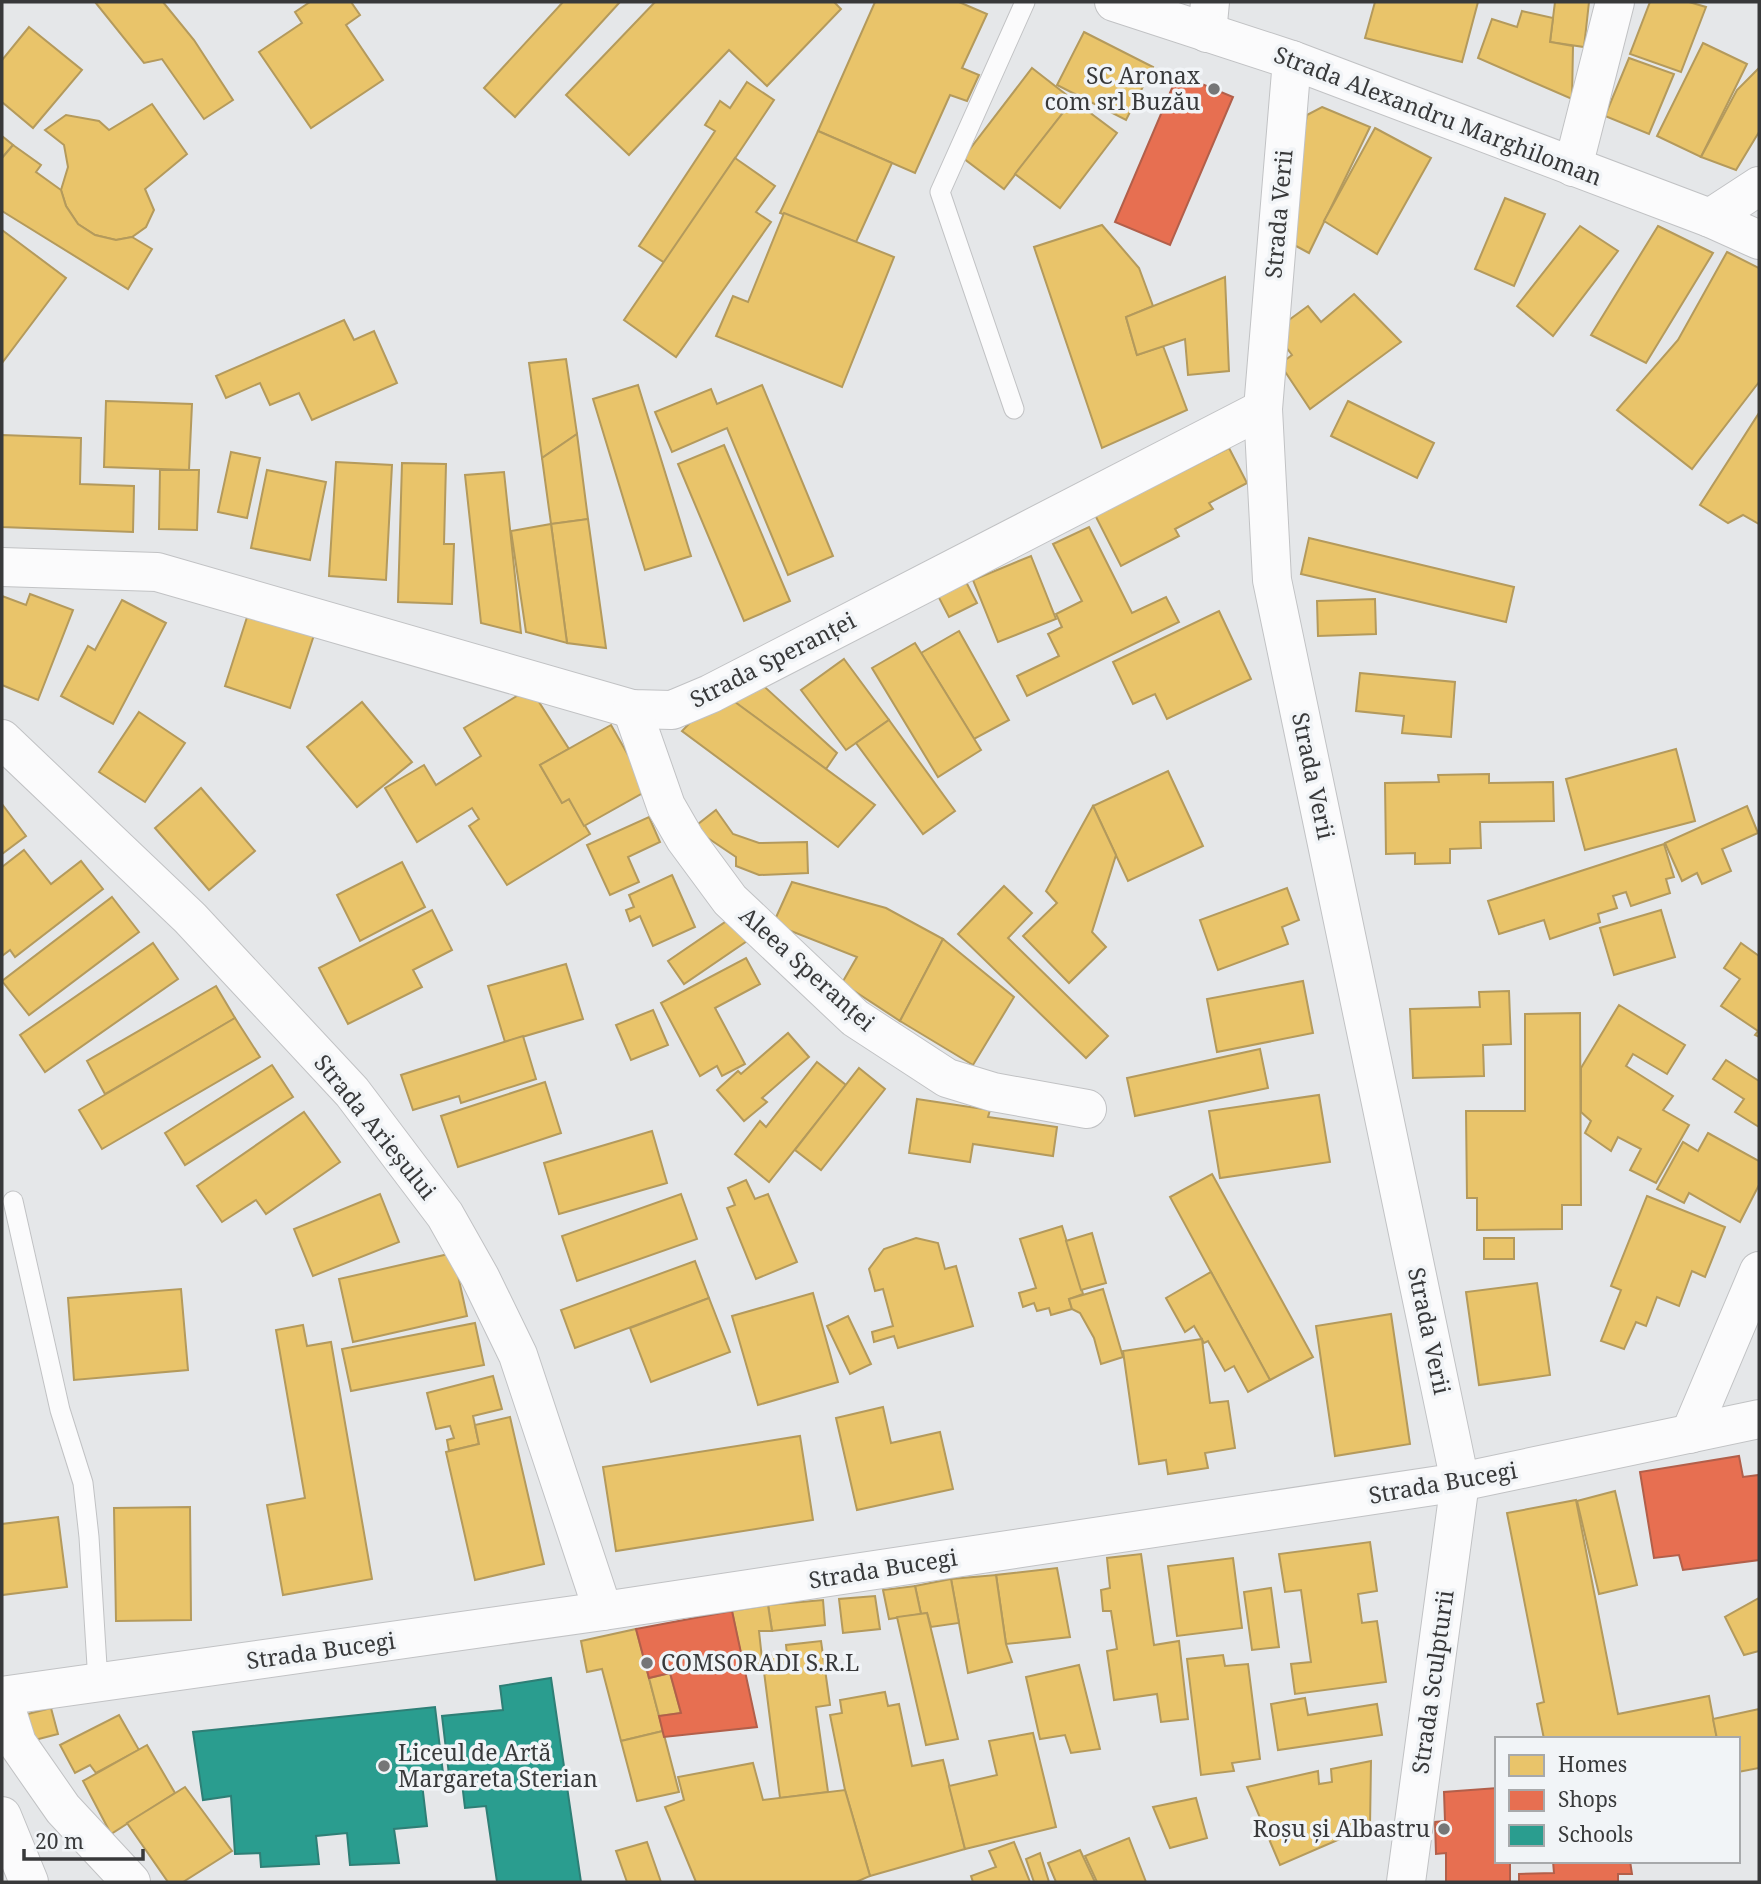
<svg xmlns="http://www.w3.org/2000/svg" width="1761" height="1884" font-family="'Noto Serif',serif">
<rect width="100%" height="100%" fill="#e5e7e9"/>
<g fill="#e9c46a" stroke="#b49a5c" stroke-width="2">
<path d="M95,2h68l31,38 39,60 -29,19 -42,-60 -18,4z"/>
<path d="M310,2h41l9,13 -14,10 37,55 -72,48 -52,-76 43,-29 -7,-11z"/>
<path d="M563,2h57l-105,115 -31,-29z"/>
<path d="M655,2h179l7,7 -74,77 -38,-36 -100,105 -63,-60z"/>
<path d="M875,2h84l28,12 -25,54 17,7 -12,26 -17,-6 -35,78 -97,-42z"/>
<path d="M1375,2h103l-16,60 -97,-24z"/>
<path d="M1555,2h34l-5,45 -34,-5z"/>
<path d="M1650,2h39l17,5 -25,65 -51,-18z"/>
<path d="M1522,11l31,7 -3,24 23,4 -1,53 -94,-41 14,-39 25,8z"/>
<path d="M29,27l53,43 -49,58 -31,-26v-42z"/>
<path d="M1084,32l69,35 -27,53 -69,-35z"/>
<path d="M1703,43l44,21 -46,93 -44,-21z"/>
<path d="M1629,58l45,16 -25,60 -44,-18z"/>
<path d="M1032,68l41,32 -69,89 -41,-31z"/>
<path d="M1759,68v64l-23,38 -35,-13 36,-67z"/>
<path d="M747,82l27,18 -109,163 -26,-17 76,-115 -10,-6 15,-24 10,7z"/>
<path d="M1073,100l44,33 -57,75 -45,-34z"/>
<path d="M152,104l35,50 -42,35 9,21 -8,17 -14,10 -16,3 -21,-5 -17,-11 -12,-18 -5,-16 7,-23 -4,-22 -19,-15 21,-15 33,6 10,9z"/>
<path d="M1322,107l48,20 -61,126 -26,-14 24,-124z"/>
<path d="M1375,128l56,30 -54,96 -53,-33z"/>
<path d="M818,131l74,32 -36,79 -76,-29z"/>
<path d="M2,136l11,9 -11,13z"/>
<path d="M13,145l28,20 -5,7 25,18 5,16 12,18 17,11 21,5 16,-3 20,12 -24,40 -126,-78v-53z"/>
<path d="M735,158l40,28 -19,26 15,10 -95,135 -52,-37z"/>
<path d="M1505,198l40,16 -31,72 -39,-17z"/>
<path d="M784,213l110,44 -52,130 -126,-51 17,-40 15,6z"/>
<path d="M1102,225l37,43 14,38 -27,11 11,38 26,-9 24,64 -85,38 -68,-201z"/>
<path d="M1580,226l38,25 -65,85 -36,-30z"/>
<path d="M1658,226l55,27 -67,110 -55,-28z"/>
<path d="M2,230l64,48 -64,85z"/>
<path d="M1727,252l32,16v114l-67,87 -75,-59 61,-70z"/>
<path d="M1225,277l4,94 -41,4 -3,-36 -48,16 -11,-38z"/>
<path d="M1354,294l47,48 -91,67 -30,-45 12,-9 -18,-24 34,-25 13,16z"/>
<path d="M344,320l10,20 20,-9 23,52 -85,37 -13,-27 -29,12 -10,-22 -34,15 -10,-22z"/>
<path d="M566,359l11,75 -35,24 -13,-95z"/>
<path d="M638,385l53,171 -46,14 -52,-171z"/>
<path d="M762,385l71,171 -45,19 -61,-147 -55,24 -17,-40 56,-23 6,15z"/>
<path d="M106,401l86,3 -3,66 -85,-3z"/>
<path d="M1348,401l86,42 -17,35 -86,-42z"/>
<path d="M1759,413v111l-16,-9 -15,8 -28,-18z"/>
<path d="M577,434l11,85 -37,5 -9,-66z"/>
<path d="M2,435l79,3 -1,46 54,2 -1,46 -131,-5z"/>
<path d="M724,445l66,156 -46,20 -66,-157z"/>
<path d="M1229,448l18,35 -38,20 4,6 -38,20 4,7 -58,30 -26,-51z"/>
<path d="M231,452l29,6 -13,60 -29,-6z"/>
<path d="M336,462l56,3 -6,115 -57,-4z"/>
<path d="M402,463l44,1 -2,80h10l-2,60 -54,-2z"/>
<path d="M160,470h39l-2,60 -38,-1z"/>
<path d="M267,470l59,12 -16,78 -59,-12z"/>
<path d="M504,472l17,161 -40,-10 -16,-148z"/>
<path d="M588,519l18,129 -39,-5 -16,-119z"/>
<path d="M551,524l16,119 -41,-11 -15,-101z"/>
<path d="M1089,527l43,86 34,-16 13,25 -152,74 -10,-20 42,-20 -11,-22 14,-7 -6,-13 26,-13 -29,-57z"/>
<path d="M1309,538l205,49 -8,35 -205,-48z"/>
<path d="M1031,556l25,63 -58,23 -25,-62z"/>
<path d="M964,578l13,25 -28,14 -13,-25z"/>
<path d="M30,594l43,16 -35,90 -36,-15v-89l24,9z"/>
<path d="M1375,599l1,35 -58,2 -1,-35z"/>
<path d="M122,600l44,23 -53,101 -52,-28 27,-50 7,4z"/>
<path d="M249,611l66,21 -25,76 -65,-22z"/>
<path d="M1219,611l32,68 -84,40 -12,-25 -22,10 -20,-42z"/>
<path d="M959,631l50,89 -35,19 -53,-86z"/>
<path d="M915,643l66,107 -43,27 -66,-109z"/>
<path d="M844,659l45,61 -43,30 -45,-60z"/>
<path d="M1360,673l95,9 -4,55 -49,-4 2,-17 -48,-5z"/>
<path d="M756,679l81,74 -11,16 -100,-73z"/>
<path d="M530,688l39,61 -29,16 22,38 7,-4 21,35 -83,51 -38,-59 10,-7 -7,-11 -55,34 -32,-54 39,-23 12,20 45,-29 -17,-28z"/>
<path d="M720,691l155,114 -37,42 -156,-116z"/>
<path d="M362,702l50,60 -55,45 -50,-60z"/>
<path d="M139,712l46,31 -40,59 -46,-30z"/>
<path d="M889,720l66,91 -32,23 -67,-91z"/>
<path d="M611,725l37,65 -64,36 -15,-27 -7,4 -22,-38z"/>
<path d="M1676,749l19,72 -110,29 -19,-71z"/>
<path d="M1168,771l35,75 -75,35 -35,-75z"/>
<path d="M1489,774v9l64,-1 1,39 -74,1 1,26 -31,1v14l-35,1v-11l-29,1 -1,-71 54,-1 -1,-7z"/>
<path d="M201,788l54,63 -46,39 -54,-62z"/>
<path d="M2,804l24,32 -24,18z"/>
<path d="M1093,806l23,49 -24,77 14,15 -37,36 -46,-47 34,-33 -11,-12z"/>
<path d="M1747,806l11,27 -36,16 9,22 -29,13 -5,-11 -15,8 -17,-38z"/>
<path d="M716,810l17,24 26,9 48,-1 1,31 -49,2 -23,-9v-9l-43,-29z"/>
<path d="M649,817l11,25 -32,15 11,25 -29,13 -23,-50z"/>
<path d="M1664,844l10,33 -8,2 4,14 -39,13 -5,-14 -13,4 4,12 -19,6 2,8 -50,17 -6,-19 -45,14 -11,-33z"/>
<path d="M24,850l27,34 30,-23 22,28 -88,68 -5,-7 -8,6v-89z"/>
<path d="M402,862l23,45 -65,34 -23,-46z"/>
<path d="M672,875l23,52 -42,19 -13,-30 -10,5 -4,-11 8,-3 -5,-12z"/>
<path d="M792,882l94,26 57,31 -43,82 -58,-38 15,-26 -84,-33z"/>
<path d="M1004,886l28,27 -24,25 100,98 -22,22 -128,-124z"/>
<path d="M1287,888l12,32 -17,7 6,17 -70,26 -18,-50z"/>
<path d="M112,897l27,35 -110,83 -27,-34z"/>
<path d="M432,910l20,40 -39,20 9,17 -74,37 -29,-56z"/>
<path d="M1661,910l14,47 -61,18 -14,-47z"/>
<path d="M734,916l16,23 -66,45 -16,-23z"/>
<path d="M943,939l71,58 -41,68 -73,-44z"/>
<path d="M153,943l25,36 -133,93 -25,-37z"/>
<path d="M1741,943l18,13v81l-4,-2 3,-4 -37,-25 19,-27 -16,-11z"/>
<path d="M746,958l14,26 -45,24 30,56 -23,12 -5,-10 -17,10 -39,-73z"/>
<path d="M566,964l17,55 -78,23 -17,-56z"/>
<path d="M1303,981l10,52 -96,19 -10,-53z"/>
<path d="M216,986l19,32 -130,76 -18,-33z"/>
<path d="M1509,991l2,53 -28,1 1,31 -71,2 -3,-69 70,-2 -1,-15z"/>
<path d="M1619,1005l66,40 -18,29 -34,-20 -7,12 47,30 -10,14 26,15 -33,58 -26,-13 11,-21 -23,-12 -7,14 -26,-18 6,-12 -10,-9v-44z"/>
<path d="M653,1010l15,35 -37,15 -15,-35z"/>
<path d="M1580,1013l1,192h-19v24l-85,1v-32h-10l-1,-87h59v-97z"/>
<path d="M235,1018l25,39 -158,92 -23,-39z"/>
<path d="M788,1033l21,24 -47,41 5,4 -23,19 -27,-31 21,-19 3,3z"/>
<path d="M523,1036l13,43 -75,24 -2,-7 -46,14 -12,-35z"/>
<path d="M1260,1049l8,39 -133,28 -8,-38z"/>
<path d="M1726,1060l33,21v46l-24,-15 9,-13 -31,-20z"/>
<path d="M817,1062l29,23 -77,97 -34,-28 25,-33 6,6z"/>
<path d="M272,1065l21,32 -108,68 -20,-32z"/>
<path d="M859,1068l26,21 -64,81 -26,-20z"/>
<path d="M545,1082l16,51 -103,34 -17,-51z"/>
<path d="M1319,1095l11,67 -110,16 -11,-67z"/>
<path d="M917,1099l73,11 -2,7 69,10 -4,29 -80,-12 -3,18 -61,-9z"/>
<path d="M304,1112l36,50 -74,52 -10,-14 -34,22 -25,-36z"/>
<path d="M652,1131l15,52 -108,31 -15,-51z"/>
<path d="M1708,1133l51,28v24l-19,37 -51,-29 -5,10 -27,-14 26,-47 15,9z"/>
<path d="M1212,1174l101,183 -43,23 -100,-183z"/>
<path d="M746,1180l9,19 13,-5 29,68 -41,17 -29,-71 8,-3 -7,-17z"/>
<path d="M380,1194l19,48 -86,34 -19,-47z"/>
<path d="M681,1194l16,45 -120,42 -15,-45z"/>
<path d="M1647,1196l78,31 -20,50 -13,-6 -13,35 -22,-9 -11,29 -10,-4 -12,27 -23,-8 20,-51 -10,-4z"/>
<path d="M1062,1226l21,68 -14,5 3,10 -21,6 -2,-7 -12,3 -3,-8 -11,4 -4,-14 17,-5 -16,-49z"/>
<path d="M1092,1233l14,50 -25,7 -15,-49z"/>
<path d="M916,1238l22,5 7,26 11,-3 17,60 -75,22 -4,-12 -20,6 -2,-10 21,-6 -10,-37 -8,2 -6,-22 15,-20z"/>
<rect x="1484" y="1238" width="30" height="21"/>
<path d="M453,1253l14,63 -114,26 -14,-63z"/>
<path d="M695,1261l14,37 -134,50 -14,-38z"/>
<path d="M1211,1272l59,108 -22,12 -14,-26 -9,5 -17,-30 -4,2 -10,-17 -9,6 -19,-34z"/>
<path d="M1537,1283l13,92 -71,10 -13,-93z"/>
<path d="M181,1289l7,81 -114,10 -6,-82z"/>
<path d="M1103,1289l20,68 -22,7 -7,-26 -14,-25 -8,-4 -3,-10z"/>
<path d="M813,1293l25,89 -80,23 -26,-89z"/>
<path d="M709,1298l21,54 -79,30 -21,-54z"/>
<path d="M1391,1314l19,130 -75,12 -19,-130z"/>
<path d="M848,1316l23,48 -21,10 -23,-48z"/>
<path d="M475,1323l9,42 -133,26 -9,-42z"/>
<path d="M303,1325l4,21 24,-4 41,237 -89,16 -16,-90 38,-7 -29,-168z"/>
<path d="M1202,1339l8,64 18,-2 7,47 -30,5 3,15 -40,6 -2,-14 -27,4 -16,-113z"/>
<path d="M493,1376l9,33 -29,7 6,28 -30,7 -2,-11 7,-2 -4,-12 -14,3 -9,-36z"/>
<path d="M883,1407l8,36 49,-11 13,57 -96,21 -21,-92z"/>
<path d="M510,1417l34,147 -69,16 -29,-128 33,-8 -4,-19z"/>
<path d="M800,1436l13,84 -197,31 -13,-84z"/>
<path d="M1615,1491l22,94 -38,9 -22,-93z"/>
<path d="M1576,1500l42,214 91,-18 8,43h-173l-7,-35 7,-2 -37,-189z"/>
<path d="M190,1507l1,113 -75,1 -2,-113z"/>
<path d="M58,1517l9,70 -65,8v-71z"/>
<path d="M1370,1542l7,49 -19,3 4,29 15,-2 9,61 -91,12 -4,-30 20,-2 -10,-72 -16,2 -6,-38z"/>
<path d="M1141,1554l13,91 25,-4 9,78 -27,3 -4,-28 -43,6 -7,-49 10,-2 -6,-38h-8l-2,-21 9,-2 -3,-30z"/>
<path d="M1233,1558l9,70 -65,8 -9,-70z"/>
<path d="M1057,1568l13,69 -64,7 -10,-69z"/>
<path d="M996,1575l10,69 6,18 -44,11 -17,-94z"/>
<path d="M951,1579l8,44 -28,4 -4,-14 -6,1 -6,-28z"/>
<path d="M915,1586l6,28 -32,5 -6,-29z"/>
<path d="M1271,1588l8,59 -27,3 -8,-58z"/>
<path d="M875,1596l5,33 -37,4 -4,-34z"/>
<path d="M1759,1598v53l-15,4 -19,-38z"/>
<path d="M823,1600l2,25 -53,6 -4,-26z"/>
<path d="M768,1605l4,26h-13l4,37 -19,2 -12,-59z"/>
<path d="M927,1613l31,126 -32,6 -29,-128z"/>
<path d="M636,1629l27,102 -42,10 -19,-72 -15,3 -6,-31z"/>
<path d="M821,1641l9,64 -14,2 12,85 -48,6 -18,-142 25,-1 -1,-10z"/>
<path d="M1223,1655l2,11 23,-2 12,95 -28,4 2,8 -33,4 -14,-116z"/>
<path d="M1079,1665l21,84 -29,4 -6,-18 -25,4 -14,-62z"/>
<path d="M670,1673l11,40 -22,3 -10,-38z"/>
<path d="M885,1692l3,14 11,-2 13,62 31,-6 22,89 -95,27 -25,-86 -15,-75 12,-2 -2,-13z"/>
<path d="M1305,1698l3,17 69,-11 5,31 -104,15 -7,-46z"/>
<path d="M51,1708l7,26 -31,8 -7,-26z"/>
<path d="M1759,1709v59l-21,4v-33h-21l-4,-20z"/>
<path d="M119,1715l20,35 -43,23 -6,-8 -15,8 -15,-28z"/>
<path d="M663,1731l16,61 -42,9 -16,-60z"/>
<path d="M1033,1733l23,94 -91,22 -16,-63 48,-11 -8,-34z"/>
<path d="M147,1745l28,48 -64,41 -28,-53z"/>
<path d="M1371,1761l-1,65 -90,39 -33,-78 71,-16 1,13 13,-2 -1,-13z"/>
<path d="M753,1763l10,37 82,-10 25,86 -14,6h-160l-31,-75 19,-7 -6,-23z"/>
<path d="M185,1787l47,64 -49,31h-15l-41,-59z"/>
<path d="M1196,1798l11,40 -37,10 -17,-41z"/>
<path d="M1129,1838l17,44h-49l-12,-26z"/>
<path d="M647,1842l14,40h-34l-11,-31z"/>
<path d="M1014,1842l16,40h-57l-2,-6 25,-9 -7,-16z"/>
<path d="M1080,1850l15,32h-39l-8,-19z"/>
<path d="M1040,1853l9,29h-15l-8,-23z"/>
</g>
<g fill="#e76f51" stroke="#b25f4a" stroke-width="2">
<path d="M1178,74l55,23 -63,148 -55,-23z"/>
<path d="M1739,1456l4,21 16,-2v85l-76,10 -4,-15 -25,3 -14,-86z"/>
<path d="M732,1611l25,116 -93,10 -5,-21 22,-3 -11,-40 -21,5 -13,-49z"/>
<path d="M1497,1788v73h13v21h-64v-29l-10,1 -1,-32 10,-1 -1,-29z"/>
<path d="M1553,1861h77l2,13h-14v8h-99v-8l35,-1z"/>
</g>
<g fill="#2a9d8f" stroke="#2e7f76" stroke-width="2">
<path d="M551,1678l30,204h-84l-11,-76 -21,2 -3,-25h-12l-8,-67 61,-6 -3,-24z"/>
<path d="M435,1707l8,66 -22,2 6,51 -33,3 5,34 -49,2 -3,-32 -31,3 3,28 -58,3 -1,-14 -25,1 -4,-58 -28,4 -10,-68z"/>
</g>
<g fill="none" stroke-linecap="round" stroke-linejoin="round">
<g stroke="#c1c2c4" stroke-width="21">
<g id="service">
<path d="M1014,409l-74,-217 85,-190"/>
<path d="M13,1201l47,209 23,73 6,54 9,145"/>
</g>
</g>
<g stroke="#c1c2c4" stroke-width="40">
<g id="minor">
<path d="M1207,33l3,-31"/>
<path d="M1292,60l-29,349 9,171 188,902 -54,400"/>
<path d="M1573,167l42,-165"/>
<path d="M1710,218l49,-32"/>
<path d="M2,567l155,5 475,137 40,1 38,-16 553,-285"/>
<path d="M632,709l34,97 19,33 45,61 125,118 92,60 46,14 94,17"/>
<path d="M2,739l188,179 162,174 93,123 35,62 38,78 85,256"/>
<path d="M1690,1434l69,-163"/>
<path d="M2,1696l601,-85 857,-129 299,-63"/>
<path d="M2,1696l15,47 46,66 68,73"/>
<path d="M2,1816l27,66"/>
</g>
</g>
<g stroke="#c1c2c4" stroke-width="40">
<path id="primary" d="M1114,2l178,58 418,158 49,22"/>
</g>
<use href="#service" stroke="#fbfbfc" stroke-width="19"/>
<use href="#minor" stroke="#fbfbfc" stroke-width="38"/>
<use href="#primary" stroke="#fbfbfc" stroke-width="38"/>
</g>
<g fill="#757677" stroke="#f1f4f7" stroke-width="2.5">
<circle cx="1214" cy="89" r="7"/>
<circle cx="647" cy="1663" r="7"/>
<circle cx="384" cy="1766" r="7"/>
<circle cx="1444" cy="1829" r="7"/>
</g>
<g text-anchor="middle" stroke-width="7" stroke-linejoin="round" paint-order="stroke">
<g font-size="23" fill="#38393a" stroke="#f1f4f7" text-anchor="end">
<text x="1200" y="84">SC Aronax<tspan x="1200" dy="26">com srl Buzău</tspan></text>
<text x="661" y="1671" text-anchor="start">COMSORADI S.R.L</text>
<text x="398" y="1761" text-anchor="start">Liceul de Artă<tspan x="398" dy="26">Margareta Sterian</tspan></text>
<text x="1430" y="1837">Roșu și Albastru</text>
</g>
<g font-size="23" fill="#38393a" stroke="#f1f4f7">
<text transform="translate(1438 116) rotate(21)" y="8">Strada Alexandru Marghiloman</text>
<text transform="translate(1279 214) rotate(-85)" y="8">Strada Verii</text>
<text transform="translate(773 660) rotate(-27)" y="8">Strada Speranței</text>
<text transform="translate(1313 776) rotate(78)" y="8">Strada Verii</text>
<text transform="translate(807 969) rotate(42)" y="8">Aleea Speranței</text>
<text transform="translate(375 1127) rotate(51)" y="8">Strada Arieșului</text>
<text transform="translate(1429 1331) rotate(78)" y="8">Strada Verii</text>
<text transform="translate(1443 1483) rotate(-10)" y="8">Strada Bucegi</text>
<text transform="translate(883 1569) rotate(-9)" y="8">Strada Bucegi</text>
<text transform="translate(321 1651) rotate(-8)" y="8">Strada Bucegi</text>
<text transform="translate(1433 1682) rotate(-82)" y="8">Strada Sculpturii</text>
</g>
</g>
<rect width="1761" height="1884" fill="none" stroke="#38393a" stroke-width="7"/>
<rect x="1495" y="1737" width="245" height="126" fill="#f1f4f7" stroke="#a7a9ab" stroke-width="2"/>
<rect x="1509" y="1755" width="35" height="21" fill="#e9c46a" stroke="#a7a9ab" stroke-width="2"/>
<text x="1558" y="1772" font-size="21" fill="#38393a">Homes</text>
<rect x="1509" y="1790" width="35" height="21" fill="#e76f51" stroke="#a7a9ab" stroke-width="2"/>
<text x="1558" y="1807" font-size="21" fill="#38393a">Shops</text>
<rect x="1509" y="1825" width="35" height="21" fill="#2a9d8f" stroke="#a7a9ab" stroke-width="2"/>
<text x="1558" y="1842" font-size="21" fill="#38393a">Schools</text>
<path d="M24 1849v10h119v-10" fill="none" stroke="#38393a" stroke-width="3.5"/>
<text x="35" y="1849" font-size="21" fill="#38393a" stroke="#f1f4f7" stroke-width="5" paint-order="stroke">20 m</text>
</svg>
